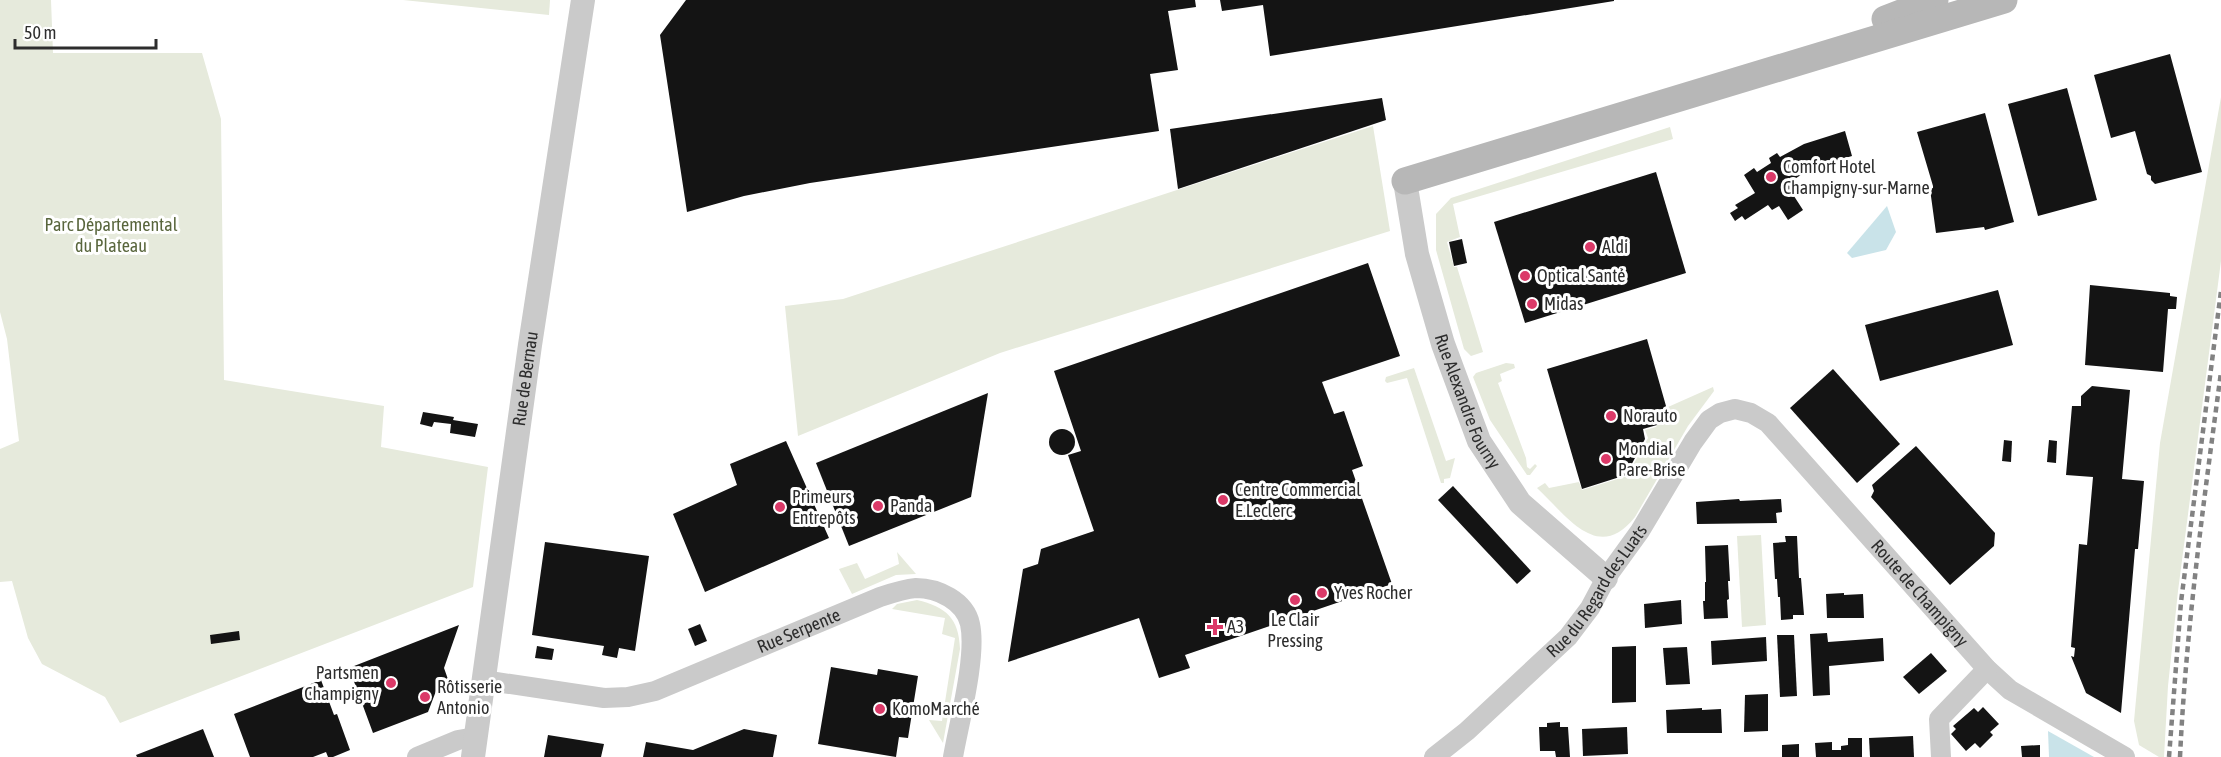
<svg xmlns="http://www.w3.org/2000/svg" width="2221" height="757" font-family="'Asap Condensed',sans-serif">
<rect width="100%" height="100%" fill="#fff"/>
<g fill="#e6eadc">
<path d="M0,0h51l2,53h149l19,66 3,261 160,26 -3,41 107,20 -15,120 -353,136 -15,-26 -63,-33 -14,-26 -16,-57 -12,1v-133l19,-8 -12,-102 -7,-27z"/>
<path d="M403,0h147l-1,15z"/>
<path d="M2221,97v164l-43,330 -10,95 -4,71h-5l-20,-12 -5,-24 26,-278z"/>
<path d="M1373,126l17,105 -390,122 -202,83 -13,-130 58,-7z"/>
<path d="M1670,127l3,12 -220,65 7,33 -13,5 7,25h3l26,85 -12,4 -7,-7 -28,-99v-36l15,-16z"/>
<path d="M1506,363l8,1 1,4 -15,6 2,7 -4,2 28,75 1,9 3,2 5,-5 2,2 -7,9h-3l-37,-55 -17,-43 3,-4z"/>
<path d="M1414,368l32,93 9,-3 -5,20 -6,1v4h-3l-34,-105 -20,5 -2,-2 1,-4z"/>
<path d="M1713,387l1,4 -26,35 -53,91c-37,47 -68,-1 -98,-29l8,-5 4,5 30,-6 3,8 45,-14 21,-38 -3,-8 11,-3 12,-20z"/>
<path d="M1761,535l5,90 -24,2 -5,-91z"/>
<path d="M897,552l19,22 -20,1 -44,19 -13,-25 18,-6 8,16 34,-15z"/>
<path d="M917,600c29,7 42,18 43,49l-17,94 -14,-23 13,1 13,-83 -13,-4 3,-16 -53,-9 5,-5z"/>
</g>
<g fill="#c9e3e9">
<path d="M1887,206l9,26 -10,18 -34,8 -5,-5z"/>
<path d="M2048,731l46,26h-45z"/>
</g>
<g fill="#141414">
<path d="M686,0h509l1,7 -28,4 10,59 -28,4 9,57 -349,52 -66,13 -57,16 -27,-177z"/>
<path d="M1220,0h394v1l-344,55 -7,-51 -41,6z"/>
<path d="M2170,54l32,118 -47,12 -4,-4v-4l-4,-2 -12,-43 -24,7 -17,-63z"/>
<path d="M2067,88l30,112 -59,16 -30,-112z"/>
<path d="M1382,98l4,22 -208,69 -8,-60z"/>
<path d="M1985,113l29,109 -29,8 -1,-3 -48,6 -6,-44 3,-1v-2l-16,-54z"/>
<path d="M1845,131l7,25 -40,12 -19,12 6,9 -7,4 11,17 -15,10 -9,-14 -7,4 -4,-5 -23,15 -3,-4 -7,5 -5,-8 8,-5 -3,-3 20,-12 -11,-18 10,-7 3,4 14,-9 -2,-5 8,-5 3,4 24,-13z"/>
<path d="M1656,172l30,101 -161,50 -31,-101z"/>
<path d="M1462,239l5,24 -13,3 -5,-24z"/>
<path d="M1368,263l32,93 -78,26 12,32 10,-3 19,55 -11,4 40,114 -207,71 5,13 -31,10 -20,-60 -131,44 15,-93 15,-5 3,-15 53,-18 -26,-76 13,-4 -27,-80z"/>
<path d="M2090,285l80,8v3l7,1 -1,12h-8l-5,63 -78,-7z"/>
<path d="M1998,290l15,55 -133,36 -15,-56z"/>
<path d="M1647,339l19,67 -9,19 -14,4 2,10 -19,36 -44,14 -35,-120z"/>
<path d="M1833,369l67,75 -43,39 -67,-75z"/>
<path d="M2092,386l38,4 -8,89 22,2 -6,68h-3l-14,164 -35,-20 -15,-37 3,1 1,-9 -4,-1 8,-103 8,1 6,-68 -27,-2 6,-69h9v-10z"/>
<path d="M988,393l-17,104 -122,49 -33,-83z"/>
<path d="M423,412l31,5 -1,3 25,4 -3,13 -25,-4 1,-9 -17,-2 -2,5 -12,-3z"/>
<circle cx="1062" cy="442" r="13"/>
<path d="M2004,440l8,1 -1,21 -9,-1z"/>
<path d="M2049,440l8,1 -1,22 -9,-1z"/>
<path d="M786,441l43,97 -124,54 -32,-78 64,-29 -7,-21z"/>
<path d="M1916,446l79,87 -1,13 -44,39 -79,-88 3,-6 -2,-6z"/>
<path d="M1453,486l78,85 -14,13 -79,-84z"/>
<path d="M1739,499l1,2 41,-2 1,13 -6,1 1,10 -80,1 -1,-22z"/>
<path d="M1785,536h12l2,42h2l3,37h-11v4l-12,1 -1,-23h-2l-1,-18h-2l-2,-36 13,-1z"/>
<path d="M545,542l104,14 -14,95 -16,-3 -2,10 -15,-3 2,-9 -72,-11z"/>
<path d="M1728,545l2,36h-2l1,18 -2,1 1,18 -24,1 -1,-18h2v-19h1l-1,-36z"/>
<path d="M1844,593v2l19,-1 1,24h-37l-1,-24z"/>
<path d="M1681,600l1,24 -37,4 -1,-24z"/>
<path d="M700,624l7,17 -12,5 -7,-17z"/>
<path d="M459,625l-15,43 6,17 -14,6 -8,21 -55,21 -24,-65z"/>
<path d="M239,631l1,9 -29,4 -1,-9z"/>
<path d="M1827,633l1,9 55,-4 1,23 -55,5 1,29 -17,1 -3,-62z"/>
<path d="M1777,635h17l3,61 -17,1z"/>
<path d="M1766,637l1,24 -55,4 -1,-24z"/>
<path d="M537,646l17,3 -2,11 -17,-2z"/>
<path d="M1636,646v56l-24,1v-56z"/>
<path d="M1687,647l3,37 -24,1 -3,-37z"/>
<path d="M1931,653l16,18 -28,23 -16,-17z"/>
<path d="M831,667l46,8 1,-6 40,7 -10,62 -9,-1 -3,20 -78,-13z"/>
<path d="M321,680l13,35 3,-1 13,36 -17,7h-5l-2,-5 -13,5h-63l-16,-43z"/>
<path d="M1768,694v37l-24,1 1,-37z"/>
<path d="M1983,707l16,17 -9,8 3,3 -13,13 -5,-5 -9,8 -15,-17 5,-5 -3,-3 21,-18 4,4z"/>
<path d="M1702,708v2l19,-1 1,24h-55l-1,-23z"/>
<path d="M1560,722v5h8l2,30h-14l-1,-6h-15l-1,-24h8v-4z"/>
<path d="M1627,727l1,27 -45,2 -1,-27z"/>
<path d="M203,729l11,28h-77l-1,-2z"/>
<path d="M744,729l33,6 -4,22h-130l3,-15 47,8z"/>
<path d="M548,735l56,9 -3,13h-57z"/>
<path d="M1913,736l1,21h-44l-1,-19z"/>
<path d="M1848,738h14v19h-46l-1,-14 17,-1v8h9v-4l7,-1z"/>
<path d="M1799,744v13h-17v-12z"/>
<path d="M2040,745v12h-18l-1,-11z"/>
</g>
<g fill="none" stroke-linecap="round" stroke-linejoin="round">
<g stroke="#cacaca" stroke-width="20">
<path id="s1" d="M483,680l121,18 24,-1 27,-6 225,-94c12,-4 24,-8 36,-9 22,0 49,13 54,36 7,32 -11,99 -17,133"/>
<path d="M417,757l41,-17 17,-3"/>
<path id="s2" d="M1434,757l33,-26 101,-94 22,-29 16,-30 34,-47 53,-89 16,-22 11,-7 15,-4 16,4 17,10 219,246 23,21 115,67"/>
<path d="M1941,757l-2,-38 48,-50"/>
</g>
<g stroke="#cacaca" stroke-width="24">
<path id="s3" d="M1405,181l12,73 26,90 36,97 41,62 86,75"/>
<path id="s4" d="M473,757l57,-412 53,-345"/>
</g>
<g stroke="#b7b7b7" stroke-width="27">
<path d="M1885,19l50,-19"/>
<path d="M1405,181l599,-181"/>
</g>
<g stroke="#828282" stroke-width="4.5" stroke-dasharray="6 4.5" stroke-linecap="butt">
<path d="M2169,757l12,-155 40,-311"/>
<path d="M2180,757c6,-129 24,-257 41,-385"/>
</g>
</g>
<g fill="#db3968" stroke="#fff" stroke-width="2">
<circle cx="1771" cy="177" r="6"/>
<circle cx="1590" cy="247" r="6"/>
<circle cx="1525" cy="276" r="6"/>
<circle cx="1532" cy="304" r="6"/>
<circle cx="1611" cy="416" r="6"/>
<circle cx="1606" cy="459" r="6"/>
<circle cx="1223" cy="500" r="6"/>
<circle cx="878" cy="506" r="6"/>
<circle cx="780" cy="507" r="6"/>
<circle cx="1322" cy="593" r="6"/>
<circle cx="1295" cy="600" r="6"/>
<path d="M1212 618h6v6h6v6h-6v6h-6v-6h-6v-6h6z"/>
<circle cx="391" cy="683" r="6"/>
<circle cx="425" cy="697" r="6"/>
<circle cx="880" cy="709" r="6"/>
</g>
<g text-anchor="middle" stroke-width="6" stroke-linejoin="round" paint-order="stroke">
<g font-size="18" fill="#2d2d2d" stroke="#fff" text-anchor="start">
<text x="1783" y="173">Comfort Hotel<tspan x="1783" dy="21">Champigny-sur-Marne</tspan></text>
<text x="1602" y="253">Aldi</text>
<text x="1537" y="282">Optical Santé</text>
<text x="1544" y="310">Midas</text>
<text x="1623" y="422">Norauto</text>
<text x="1618" y="455">Mondial<tspan x="1618" dy="21">Pare-Brise</tspan></text>
<text x="1235" y="496">Centre Commercial<tspan x="1235" dy="21">E.Leclerc</tspan></text>
<text x="792" y="503">Primeurs<tspan x="792" dy="21">Entrepôts</tspan></text>
<text x="890" y="512">Panda</text>
<text x="1334" y="599">Yves Rocher</text>
<text x="1295" y="626" text-anchor="middle">Le Clair<tspan x="1295" dy="21">Pressing</tspan></text>
<text x="1227" y="633">A3</text>
<text x="379" y="679" text-anchor="end">Partsmen<tspan x="379" dy="21">Champigny</tspan></text>
<text x="437" y="693">Rôtisserie<tspan x="437" dy="21">Antonio</tspan></text>
<text x="892" y="715">KomoMarché</text>
</g>
<g font-size="18" fill="#59663d" stroke="#fff">
<text x="111" y="231">Parc Départemental<tspan x="111" dy="21">du Plateau</tspan></text>
</g>
<g font-size="18" fill="#2d2d2d" stroke="#fff">
<text dy="6" stroke="none"><textPath href="#s4" startOffset="382">Rue de Bernau</textPath></text>
<text dy="6" stroke="none"><textPath href="#s3" startOffset="230">Rue Alexandre Fourny</textPath></text>
<text dy="6" stroke="none"><textPath href="#s2" startOffset="234">Rue du Regard des Luats</textPath></text>
<text dy="6" stroke="none"><textPath href="#s2" startOffset="732">Route de Champigny</textPath></text>
<text dy="6" stroke="none"><textPath href="#s1" startOffset="330">Rue Serpente</textPath></text>
</g>
</g>
<path d="M15 39v9h141v-9" fill="none" stroke="#2d2d2d" stroke-width="3"/>
<text x="24" y="39" font-size="18" fill="#2d2d2d" stroke="#ffffff" stroke-width="4.5" paint-order="stroke">50 m</text>
</svg>
